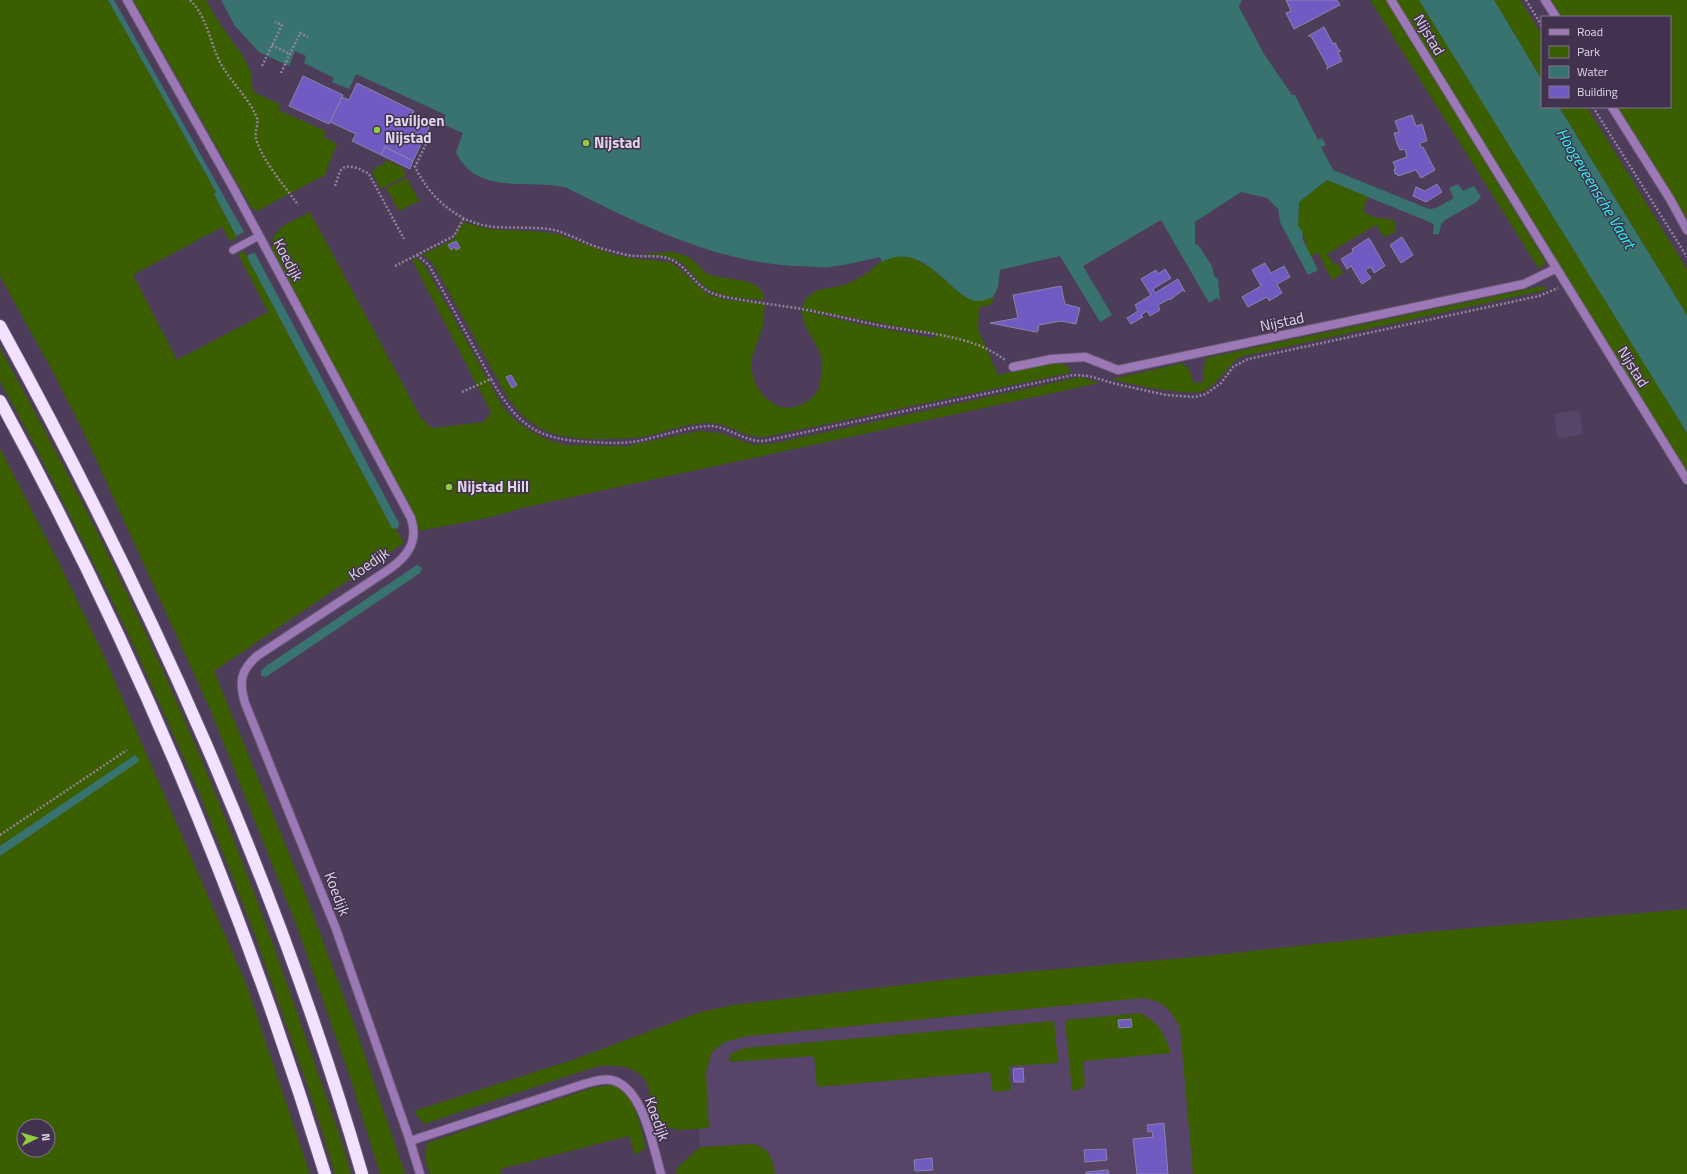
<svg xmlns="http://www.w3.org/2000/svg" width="1687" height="1174" font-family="'Titillium Web',sans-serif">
<rect width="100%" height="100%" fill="#4d3c5a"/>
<g fill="#594469">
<path d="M1579,410l4,24 -26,5 -3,-25z"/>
<path d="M1185,986l18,188h-496l-7,-27 -8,-113z"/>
</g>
<g fill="#3b5e00" fill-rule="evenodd">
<path d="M0,0h108l108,192 -2,2 23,44 -7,3 -8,-14 -89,48 44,85 91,-48 -30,-58 6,-3 148,277 4,1 8,14 -190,128 88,214 55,147 48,142h-25l-30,-97 -54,-153 -86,-215 -127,-278 -30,-59 -53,-96z"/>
<path d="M133,0h73l12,21 25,35 8,16 2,20 27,12 -2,6 48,21 -2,6 13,7 -12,31 -68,36 -6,-4z"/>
<path d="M1370,0h16l160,262 -7,7z"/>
<path d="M1396,0h23l231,372 37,61v39z"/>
<path d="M1494,0h26l22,35v45z"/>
<path d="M1551,0h136v218l-70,-111h53v-90h-109z"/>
<path d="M1559,107h28l100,162v46z"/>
<path d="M386,160l16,7 4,9 -25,13 -9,-16 6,-8 4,1z"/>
<path d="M407,178l12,23 -20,10 -13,-23z"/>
<path d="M1327,180l41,16 -5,16 11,5 20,3 2,12 -12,5 -8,-12 -49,29 7,10h4l5,9 -11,7 -14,-27 -8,3c-4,-10 -5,-22 -12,-30l1,-24z"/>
<path d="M310,212l111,206 11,10 52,-6 7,-10 -79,-152 4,-2 9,8 78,141 13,14 16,11 16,8 17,5 61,1 73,-15 21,2 34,12 22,-2 304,-66 19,6 -573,124 -39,11 -68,13 -6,-18 -141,-264c-3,-21 22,-28 38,-37z"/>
<path d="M463,222l27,7 53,3 14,2 58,21 16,3 39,4 9,6 27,25 17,6 42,5c-1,7 -1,14 -2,21 -3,18 -14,27 -11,46 1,13 12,28 24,34 13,8 35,-2 42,-15 2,-5 3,-15 4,-21 3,-23 -21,-37 -20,-59l61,15 71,13 2,-4 -134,-26 5,-11 11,-7 27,-5 21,-11 13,-11 12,-7 20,1 20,11 30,26 9,5 8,2 15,-4 -1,7 -13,4 -1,21 20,46c14,-3 64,-21 73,-5l-2,3 -304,64c-21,2 -37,-15 -58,-14 -22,0 -43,10 -65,14 -14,2 -28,2 -42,2 -42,0 -67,-6 -92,-41l-72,-129 -5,-8 -9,-6 32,-16z"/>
<path d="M670,252c11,1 20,4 28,13 4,4 7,8 12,10 15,5 55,2 54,25 -17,-1 -37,-2 -52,-9 -11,-5 -17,-15 -25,-23 -12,-13 -30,-13 -46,-14z"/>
<path d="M1542,286l4,2v2l-307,67c-12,10 -20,25 -33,33 -11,8 -79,-6 -94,-11l71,-16 6,7 5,13 10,-1 -1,-12 3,-12z"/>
<path d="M0,348c86,155 165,316 229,480 42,105 77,211 114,317l8,29h-16l-22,-72 -58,-167 -56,-143 -65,-146 -28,-58 -72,-144 -34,-63z"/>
<path d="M0,448l65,127 39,81 143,330 63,188h-310v-318l139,-96 -4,-4 -135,90zM24,1126h24v24h-24z"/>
<path d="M1687,909v265h-494l-13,-146c-10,-19 -15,-26 -37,-30l-395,38 -23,6 -13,10 -6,21 3,55 -29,2 -18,-4c-5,-7 -7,-14 -9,-22 -2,-7 -4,-15 -7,-22 -8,-17 -32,-17 -48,-16l-174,58 -10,-13 161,-52 126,-47 32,-7 236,-28 237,-21 221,-24z"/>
<path d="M1140,1013c21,11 23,19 31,40l-88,8 2,23 -3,5 -10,2 -7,-71z"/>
<path d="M1054,1021l4,42 -49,3 2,24 -18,2 -3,-20 -173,15 -3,-31 -85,6 1,-8 14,-6z"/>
<path d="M612,1085c5,2 10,4 13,8 13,13 16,38 21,55l-11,7 -6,-19 -129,33 2,5h-72l-5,-14 2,-17 168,-56z"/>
<path d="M751,1144c17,1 22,15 24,30h-100l4,-8 21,-19z"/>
</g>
<g fill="#38736f">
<path d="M108,0h6l130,232 -8,4 -22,-42 2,-2z"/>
<path d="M221,0h1021l-3,7 25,47 28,41h3l23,45 4,-2 4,7 -5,2 12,23 96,39 7,-1 18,-10 -5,-10 9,-4 5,7 11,-5 7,11 -6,6 -30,17 -4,4 -2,10h-6l1,-10 -107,-44 -28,22 -1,24 4,5 1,9 15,30 -10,5 -28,-53 -2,-13 -11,-11 -26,-6 -46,30v22l4,2 13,20 2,10 4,3 2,22 -3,-3 -8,5 -48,-83 -78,46 29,49 -12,7 -40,-66 -60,14 -2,17 -5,10c-4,2 -10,4 -15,4 -9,0 -18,-8 -24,-13 -21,-19 -43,-42 -72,-26l-2,-5c-17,4 -34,8 -51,10 -10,1 -20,-1 -30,-1 -84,-3 -160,-42 -234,-79 -37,-8 -89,9 -109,-35l7,-19 -21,-9 4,-9 -90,-41 -7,15 -17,-7 2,-4 -30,-15 2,-7 -11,-5 -6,15 -30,-14 -24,-26z"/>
<path d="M1419,0h75l48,80v27h17l128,208v118z"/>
<path d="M255,253l144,270v3l-3,3 -4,-1 -145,-271 2,-3z"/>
<path d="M417,565l5,3 -2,5 -154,104 -5,-1v-5l5,-5z"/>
<path d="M135,755l4,5 -1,2 -138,94v-10z"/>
</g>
<g fill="#715bc2" stroke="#8884a8">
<path d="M1286,0h51l3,5 -46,24 -8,-16 5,-2z"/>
<path d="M1324,27l9,17 3,-1v2l3,5 2,1 -3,1 4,9 -16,8 2,-2 -17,-31h-3z"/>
<path d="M303,76l40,19 -14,29 -40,-18z"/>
<path d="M357,83l57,28 -4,7 19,9 -16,34 -28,-14 -4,8 -29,-14 4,-7 -26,-12 12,-25 7,3z"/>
<path d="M1412,115l4,11 6,-2 2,6 3,11 -7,2 1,4h2l12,23 -14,8 -5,-8 -18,6 -1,-2h-2l-1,-5h2l-3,-7 14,-5 -2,-8 -5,1 -3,-7 -3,-10 5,-1 -4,-11z"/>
<path d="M385,147l28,14 -3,8 -29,-14z"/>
<path d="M1437,184l5,8 -16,10 -13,-6 3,-9 9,4z"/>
<path d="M1402,237l11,18 -12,8 -11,-18z"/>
<path d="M1369,238l16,28 -11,7 -3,-6 -6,3 6,8 -9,6 -11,-18 -4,3 -6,-10 12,-7 -1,-3z"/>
<path d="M456,241l4,7 -4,2 -1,-3 -4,3 -3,-5z"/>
<path d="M1265,263l6,10 13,-7 6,11 -13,7 5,9 -13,8 -2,-4 -19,10 -6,-10 19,-11 -9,-16z"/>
<path d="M1165,269l6,9 -18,11 2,4 23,-14 7,13 -2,-2 -13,10 -1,-1 -11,6 2,5 -10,6 -3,-5 -6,4 2,2 -12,7 -4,-6 11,-7 -3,-6 16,-10 -10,-16 15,-9 2,4z"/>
<path d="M1061,286l4,18 15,4 -4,16 -15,-3 -22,4 -1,6 -2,1 -46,-9 28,-5 -5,-23z"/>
<path d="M511,375l6,10 -5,3 -6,-11z"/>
<path d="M1131,1019l1,8 -13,1 -1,-8z"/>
<path d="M1023,1068l1,14h-10l-1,-13z"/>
<path d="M1164,1123l4,51h-31l-4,-35 20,-2 -1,-6 -4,1 -1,-7z"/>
<path d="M1106,1149l1,11 -22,2 -1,-12z"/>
<path d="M932,1158l1,12 -18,1 -1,-11z"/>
<path d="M1108,1170l1,4h-23v-2z"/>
</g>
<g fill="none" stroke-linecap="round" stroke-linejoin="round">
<g stroke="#6a5b76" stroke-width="9">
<path id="service" d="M233,250l26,-14"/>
</g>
<g stroke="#6a5b76" stroke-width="10">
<g id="minor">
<path d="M127,0l108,191 176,327c8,24 -4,39 -23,52l-131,86c-17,15 -18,26 -12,47l91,226 74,212 10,33"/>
<path d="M1391,0l296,480"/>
<path d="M1013,367l39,-8 33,-2 33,13 406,-86 31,-15"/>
<path d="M410,1141l174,-57c9,-2 18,-6 27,-4 32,6 42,67 50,94"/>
</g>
</g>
<g stroke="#6a5b76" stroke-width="10">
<g id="tertiary">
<path d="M1545,0l11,17"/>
<path d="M1612,107l58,92 17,31"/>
</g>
</g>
<g stroke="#6a5b76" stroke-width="14">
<g id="motorway">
<path d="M0,326c148,270 276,552 362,848"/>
<path d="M0,401c134,245 243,506 325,773"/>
</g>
</g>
<g stroke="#91839b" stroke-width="2.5" stroke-dasharray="2 2" stroke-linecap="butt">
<path d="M190,0c17,17 19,39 29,60 10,21 29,36 38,58 2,7 -3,14 -1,21 7,23 29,47 42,66"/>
<path d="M1526,0l16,26"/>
<path d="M272,45l18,9"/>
<path d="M262,66l20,-41 -7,-3"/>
<path d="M281,73l19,-40 8,4"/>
<path d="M1593,107l94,150"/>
<path d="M426,144l-11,23c16,32 43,56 79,60 18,1 37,0 55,2 18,3 34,14 51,19 12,3 26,8 38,8 9,1 20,-1 29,2 16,5 22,18 34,28 10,9 23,11 36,13 26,5 53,7 80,13 22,4 44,10 66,14 39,7 92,9 123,35"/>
<path d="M335,186c2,-5 3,-11 6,-16 6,-8 22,0 28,4l35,65"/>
<path d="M417,255l12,10 62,114"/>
<path d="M395,266l59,-30 10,-18"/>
<path d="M462,392l29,-13c27,47 46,61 101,63 17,1 34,2 51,-2 22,-5 44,-13 66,-14 19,0 35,16 55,15l309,-66 16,1 27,8 50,11 29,2 11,-3 15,-11 12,-16 15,-8 291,-63 19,-8"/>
<path d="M0,835l127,-85"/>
</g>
<use href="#service" stroke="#9c79b6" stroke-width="7"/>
<use href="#minor" stroke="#9c79b6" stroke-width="8"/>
<use href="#tertiary" stroke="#9c79b6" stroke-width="8"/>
<use href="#motorway" stroke="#f2e2ff" stroke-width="12"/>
</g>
<g fill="#90cd41" stroke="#42324f" stroke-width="1.5">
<circle cx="377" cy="130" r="4"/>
<circle cx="586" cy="143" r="4"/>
<circle cx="449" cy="487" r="4"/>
</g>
<g text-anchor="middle" stroke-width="3" stroke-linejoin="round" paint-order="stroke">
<g font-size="15" fill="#e0d6e8" stroke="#42324f">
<text transform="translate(1429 35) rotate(59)" y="5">Nijstad</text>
<text transform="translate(288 260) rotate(62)" y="5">Koedijk</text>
<text transform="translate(1282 322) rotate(-12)" y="5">Nijstad</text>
<text transform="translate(1633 367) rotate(58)" y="5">Nijstad</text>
<text transform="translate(369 564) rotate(-35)" y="5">Koedijk</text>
<text transform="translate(337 894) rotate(69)" y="5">Koedijk</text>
<text transform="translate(657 1119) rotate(70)" y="5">Koedijk</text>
</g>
<g font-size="15" font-weight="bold" fill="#e0d6e8" stroke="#42324f" text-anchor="start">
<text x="385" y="126">Paviljoen<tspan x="385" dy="17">Nijstad</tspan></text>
<text x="594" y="148">Nijstad</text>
<text x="457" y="492">Nijstad Hill</text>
</g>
<g font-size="16" font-style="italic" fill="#29f8ef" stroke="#42324f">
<text transform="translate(1596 188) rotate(59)" y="6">Hoogeveensche Vaart</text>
</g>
</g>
<rect x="1541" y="16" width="130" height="92" fill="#42324f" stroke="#81748c"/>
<rect x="1549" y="29" width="20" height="6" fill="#9c79b6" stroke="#81748c"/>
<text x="1577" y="36" font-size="12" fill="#e0d6e8">Road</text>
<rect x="1549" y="46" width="20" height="12" fill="#3b5e00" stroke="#81748c"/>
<text x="1577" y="56" font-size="12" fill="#e0d6e8">Park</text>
<rect x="1549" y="66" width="20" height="12" fill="#38736f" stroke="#81748c"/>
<text x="1577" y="76" font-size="12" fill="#e0d6e8">Water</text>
<rect x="1549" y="86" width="20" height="12" fill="#715bc2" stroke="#81748c"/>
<text x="1577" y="96" font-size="12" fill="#e0d6e8">Building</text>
<g transform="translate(36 1138) rotate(85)"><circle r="19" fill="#42324f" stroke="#81748c"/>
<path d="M0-3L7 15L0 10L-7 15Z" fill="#90cd41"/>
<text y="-6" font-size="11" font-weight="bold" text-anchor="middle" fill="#e0d6e8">N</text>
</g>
</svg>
